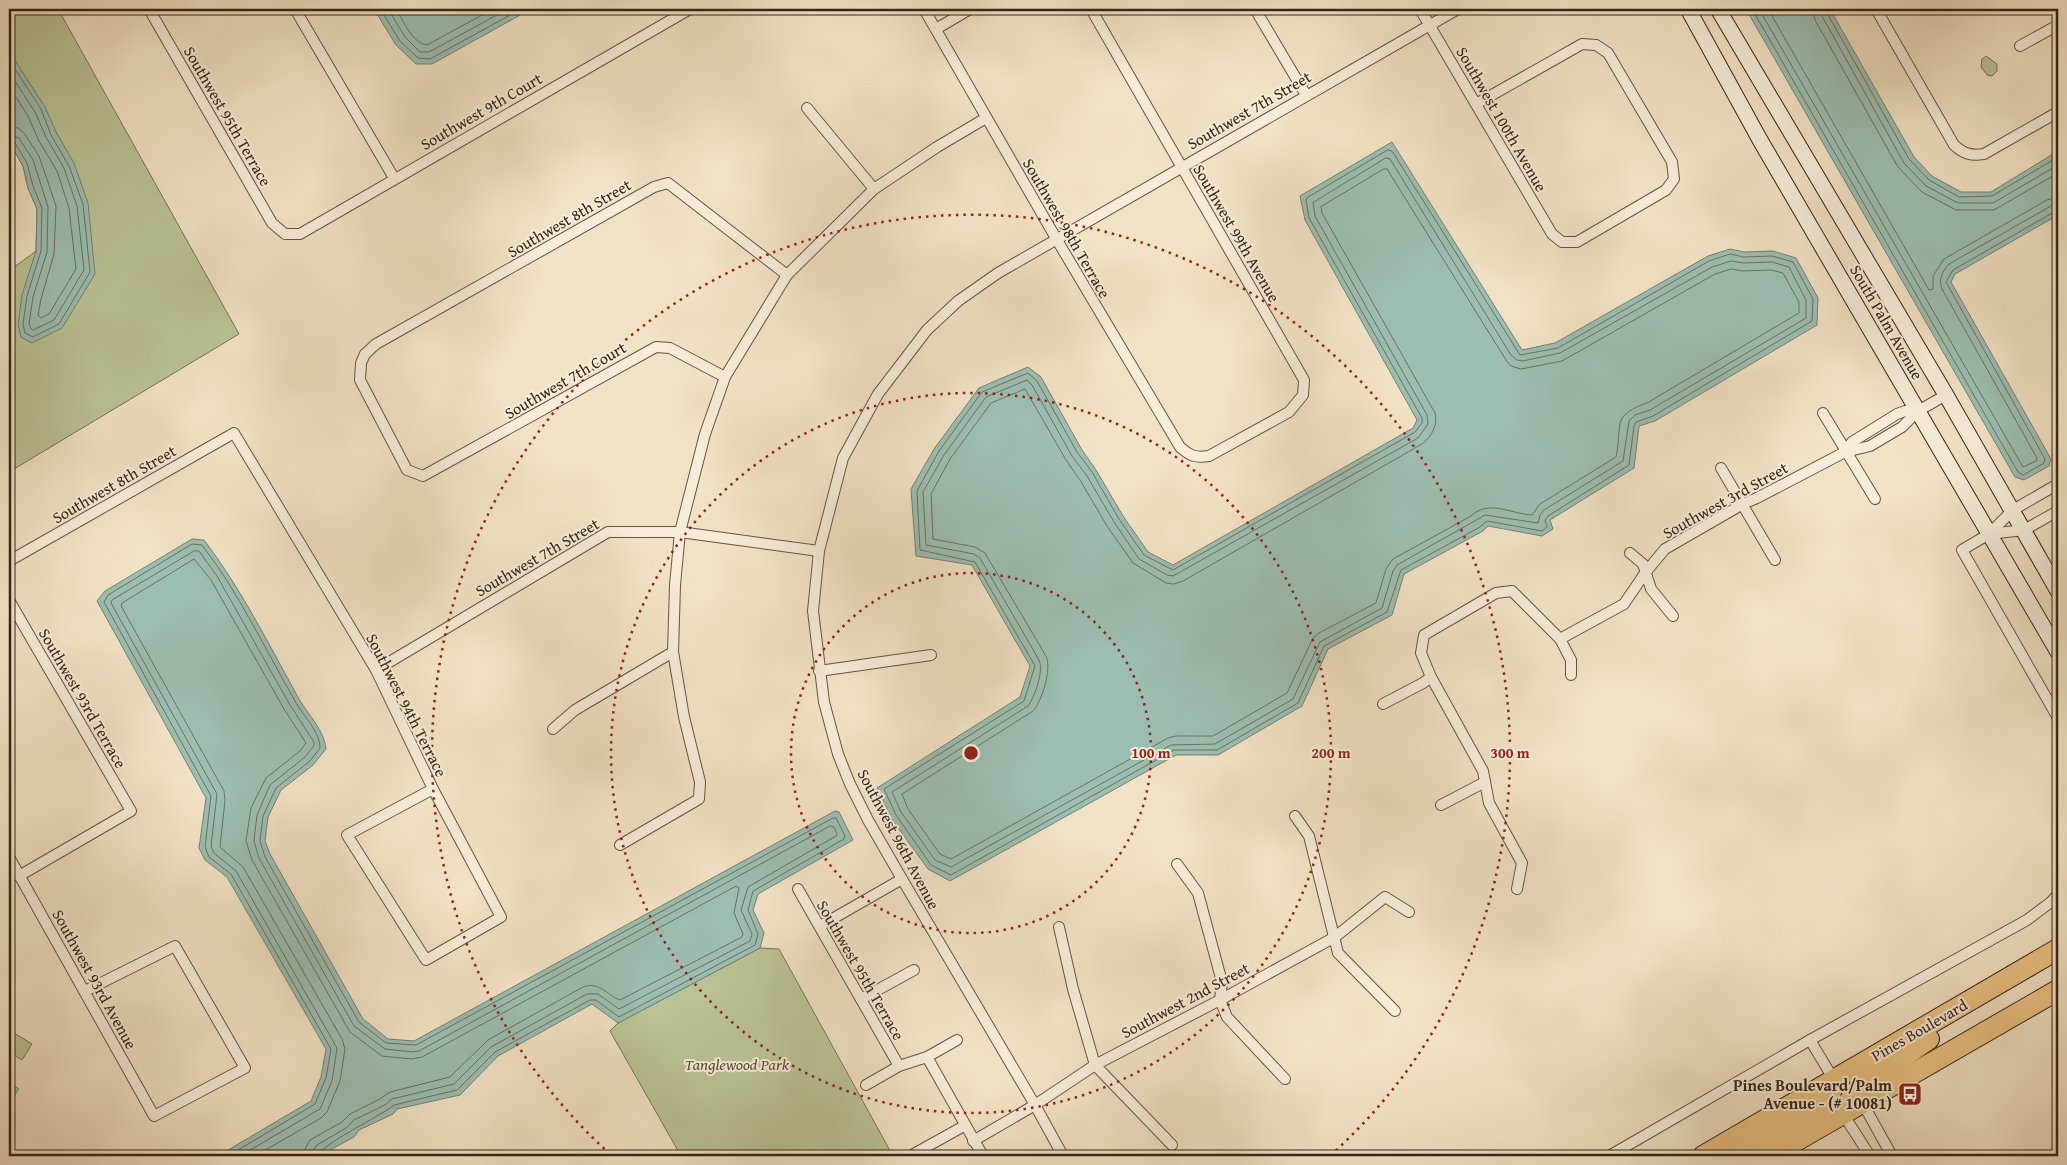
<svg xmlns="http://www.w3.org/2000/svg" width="2067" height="1165" font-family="'Gentium Book Plus',serif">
<rect width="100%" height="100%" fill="#f2e2c5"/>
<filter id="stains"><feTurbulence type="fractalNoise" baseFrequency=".004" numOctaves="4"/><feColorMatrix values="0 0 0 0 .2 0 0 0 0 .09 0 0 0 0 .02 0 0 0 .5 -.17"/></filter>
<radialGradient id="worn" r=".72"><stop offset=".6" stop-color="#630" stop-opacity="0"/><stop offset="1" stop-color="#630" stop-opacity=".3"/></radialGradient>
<g fill="#bac395" stroke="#787454">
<path d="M9,9h49l181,325 -230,138v-201l27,-20 1,-42 -9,-21 -5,-22 -14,-24z"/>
<path d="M1986,56l11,8v7l-5,5 -5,-1 -6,-8 1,-8z"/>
<path d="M760,948l19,1 114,207h-212l-71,-125 8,-8z"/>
<path d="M9,1030l23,14 -10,16 -13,-8z"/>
</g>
<g fill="#9cbeb1" stroke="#748072">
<path d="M374,9h157l-99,55h-16l-20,-19z"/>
<path d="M1746,9h84l84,148 18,19 29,16h30l67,-41v64l-103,59 -4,8 100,177 -2,7 -25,14 -9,-3z"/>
<path d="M9,51l36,56 11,25 18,31 14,40 7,71 -33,54 -30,15 -11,-6 -3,-12 4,-30 14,-44 1,-42 -9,-21 -5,-22 -14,-24z"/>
<path d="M1392,142l130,208 33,-7 153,-87 22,-7 14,3 29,-1 23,7 22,40 -1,27 -162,96 -16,5 -5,42 -84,52 3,9 -11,7 -54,-10 -5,5 -79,43 -12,41 -64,34 -26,57 -84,49h-42l-226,126 -22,-12 -37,-51 -14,-30 143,-91 10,-31 -58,-101 -56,-9 -5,-67 23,-40 45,-61 49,-21 13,10 41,73 14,20 27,46 25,36 25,13 240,-137 4,-8 -112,-200 -5,-24z"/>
<path d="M192,539l12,1c38,50 65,105 95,159 10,17 25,31 27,50l-13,16 -32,25 -13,27 -3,24 5,13 93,165 25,20 26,2 421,-230 4,1 14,28 -95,54 -5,16 11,23 -4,15 -142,75 -26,-19 -94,52 -38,39 -63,14 -4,5 -34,16 -5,7 -35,19h-101l93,-55 10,-24 5,-28 -99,-172 -22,-17 -6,-12 7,-50 -109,-197 8,-10z"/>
<path d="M9,1082l10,7 -8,12 -2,-2z"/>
</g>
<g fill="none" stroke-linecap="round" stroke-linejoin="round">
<g stroke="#6a7162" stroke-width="1">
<path d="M380,9l20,32 18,17 12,1 91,-50"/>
<path d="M388,9l17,28 15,15h9l79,-43"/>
<path d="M396,9c7,11 16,34 31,36l66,-36"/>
<path d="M1752,9l266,463 5,3 21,-12 1,-4 -99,-177 7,-12 101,-58 4,-1"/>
<path d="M1759,9l264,458 13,-6 1,-3 -95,-169c-4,-9 1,-19 7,-25l102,-58 7,-1"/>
<path d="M1768,9l161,281 4,-1v-13l11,-17 103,-59 11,-3"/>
<path d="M1813,9l2,11 83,147 24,25 34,18h38l64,-37"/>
<path d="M1820,9l2,7 82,147 22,23 32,17h35l65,-38"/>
<path d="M1826,9l1,4 82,146 20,21 30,17 33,-1 66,-39"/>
<path d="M9,60l32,49 10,26 18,31 14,38 7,68 -31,52 -26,13 -8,-4 -2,-9 4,-28 14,-45 1,-43 -9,-22 -6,-23 -12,-20 -6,-3"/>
<path d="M9,72l26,40 11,25 18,31 13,38 7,64 -30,50 -21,10 -2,-1 -2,-5 4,-27 14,-45 1,-45 -15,-47 -14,-22 -10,-4"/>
<path d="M9,86l19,30 11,25 18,30 12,37 7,61 -27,45 -8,4 -3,-3 3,-16 13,-45 2,-48 -17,-50 -15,-23 -6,-5 -9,-1"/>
<path d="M1388,150l4,1 128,204 38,-7 151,-87 21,-7 14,3 28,-1 21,6 20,37 -1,22 -159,95 -17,6 -2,4 -5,39 -81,51 -3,4 2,7 -5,4 -55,-10 -7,6 -79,43 -14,42 -63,34 -26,57 -81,47h-43l-223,125 -20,-10 -35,-50 -12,-26 140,-88 11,-35 -60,-104 -55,-12 -3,-59 22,-40 43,-59 46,-19 9,8 40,71 15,20 27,47 25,36 29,15 242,-138 7,-9v-5l-113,-200 -3,-18 1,-2z"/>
<path d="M1386,158l4,1 121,196 6,5 6,1 37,-8 152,-86 19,-6 13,2 28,-1 17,5 17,33v18l-156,92 -15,5 -6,6 -6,40 -79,49 -4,5 -2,8 -53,-8 -88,50 -4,6 -11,37 -62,34 -27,57 -78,45 -44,1 -220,122 -16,-7 -34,-48 -9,-20 136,-86c7,-10 16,-35 11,-46l-59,-102 -6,-4 -48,-9 -3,-53 21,-37 42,-58 41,-17 5,5 40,71 15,20 27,46 25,37 28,16 6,1 245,-138 10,-14 -1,-9 -112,-199 -2,-13z"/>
<path d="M1384,169h3l119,191 5,6 10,3 41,-8 153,-87 16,-5 12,2 28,-1 12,3 16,29v11l-152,90c-37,13 -24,22 -31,54l-76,47 -8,11c-21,-1 -43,-16 -61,1l-78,43 -7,10 -10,34 -57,30 -6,5 -26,55 -74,43h-37l-8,2 -217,121 -11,-5 -32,-45 -6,-15 131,-83c9,-10 19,-42 13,-55l-61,-103 -10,-6 -42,-8 -2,-45 19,-35 41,-56 34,-14 41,71 14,20 27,46 26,37 33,20 8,1 9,-3 239,-137c10,-8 16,-19 13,-31l-113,-200 -1,-6z"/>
<path d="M228,1156l87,-52 11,-26 5,-29 -100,-175 -22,-17 -4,-10 6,-51 -107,-194 4,-7 84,-51 10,1c37,48 63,104 93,156 8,15 25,30 25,47l-10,13 -34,27 -13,28 -3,25 5,16 94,165 27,21 30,2 417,-227h3l9,18 -1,3 -91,52 -5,19 10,24 -3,11 -136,72 -23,-17h-6l-95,52 -38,38 -63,15c-11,10 -75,40 -76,51"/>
<path d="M240,1156l80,-47 12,-28 5,-33 -101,-177 -22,-18 -3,-7 6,-52 -106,-191 1,-3 82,-49h5l18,25 73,129 24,37v4l-9,11 -35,28 -13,30 -3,26 5,17 95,168 31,23 28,3 6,-1 411,-225 4,1 3,7 -1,2 -88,51 -7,23 11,24 -2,7 -131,68 -21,-15h-11l-96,53 -37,37 -62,15 -7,6 -31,15 -8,8 -29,17 -4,5 -1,6"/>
<path d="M255,1156l66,-38 6,-6 13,-31 5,-32 -3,-10 -99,-172 -23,-20 5,-47 -1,-9 -103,-185 1,-3 72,-44 17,21 73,129 22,34 -6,8 -34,27 -15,30 -5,33 6,19 98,172 32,24 30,3 10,-2 314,-171 3,2 -5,25 9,21 -1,3 -122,63c-14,-5 -20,-19 -37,-13l-95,53 -38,37 -60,15 -10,7 -30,15 -8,8 -32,18 -5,9 -1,7"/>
</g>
<g stroke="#665440" stroke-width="12">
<g id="street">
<path d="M149,9l123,214 13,11h15l390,-225"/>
<path d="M295,9l99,169"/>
<path d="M924,9l133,231 123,207c10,9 15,11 29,9l80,-44 14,-17 1,-15 -213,-371"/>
<path d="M1255,9l51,86"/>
<path d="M1420,9l132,225 10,8h15l89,-52 8,-11 -2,-17 -64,-109 -12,-8 -14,-1 -106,60"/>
<path d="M1876,9l78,136c10,9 17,11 30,9l74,-42"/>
<path d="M936,29l34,-20"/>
<path d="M2020,46l38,-21"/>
<path d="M807,108l67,81"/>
<path d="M725,377l-55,-29 -14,-1 -233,129 -16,-6 -47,-90 1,-17 4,-9 11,-10 278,-157 14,-4 119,92"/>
<path d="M1823,413l52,86"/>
<path d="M1845,452l7,-10 45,-28 8,-3h13"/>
<path d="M1721,468l54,92"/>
<path d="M2058,484l-45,26 -24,24 -27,16 96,168"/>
<path d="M1989,534l35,-4 34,-19"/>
<path d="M1630,553l13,11 8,25 22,27"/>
<path d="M9,561l225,-128 142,237 57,119 68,128 -75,43 -79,-125 86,-46"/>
<path d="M9,600l122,211 -112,65"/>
<path d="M1560,639l64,-35 21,-31 20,-24 78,-45 14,-6 88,-46 25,-6 32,-19 16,-16 28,-16"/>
<path d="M376,670l232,-138h72l139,19"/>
<path d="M819,671l112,-16"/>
<path d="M1383,704l40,-21 8,-6"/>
<path d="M553,729l22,-19 98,-58"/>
<path d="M1441,805l44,-23"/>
<path d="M1295,816l14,20 29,117 57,58"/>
<path d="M620,845l79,-46 1,-17 -16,-65 -11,-65 2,-67 5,-53 25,-98 20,-57 62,-102 87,-86 63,-42 49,-29"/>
<path d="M9,857l145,259 91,-48 -70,-122 -90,45"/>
<path d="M1177,864l21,29 24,89 -2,18 7,17 58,62"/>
<path d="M798,889l101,177"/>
<path d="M1517,889l5,-26 -33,-60 -6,-32 -52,-94 -10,-24 3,-18 72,-42 16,-2 48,48 11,21v15"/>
<path d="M820,926l82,-47"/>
<path d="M1059,927l14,62 22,76 77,80"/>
<path d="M861,999l53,-29"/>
<path d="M1810,1040l24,40"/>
<path d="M927,1057l56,99"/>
<path d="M866,1085l33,-19 28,-9 30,-17"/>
<path d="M1862,1102l30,54"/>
<path d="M1843,1114l27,42"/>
<path d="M973,1141l62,-36 60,-40 125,-65 115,-63 50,-40 24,15"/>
<path d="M910,1156l54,-30"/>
<path d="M1063,1156l-28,-51 -133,-226 -34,-59 -18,-36 -12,-30 -14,-52 -11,-91 6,-60 24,-93 35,-64 49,-64 31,-29 40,-28 460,-264"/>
<path d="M1609,1156l201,-116 217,-120 24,-18 7,-8"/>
</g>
</g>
<g stroke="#372414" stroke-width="17">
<g id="secondary">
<path d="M1688,9l72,131 298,512"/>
<path d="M1718,9l228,386 112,196"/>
</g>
</g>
<g stroke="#372414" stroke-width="22">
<g id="highway">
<path d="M1845,1109l8,-14 9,-9 67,-47"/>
<path d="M1703,1156l355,-207"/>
<path d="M1740,1156l79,-49 11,-11 4,-16"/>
<path d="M1770,1156l288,-166"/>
</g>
</g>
<use href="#street" stroke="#f7ecd9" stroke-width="10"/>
<use href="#secondary" stroke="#f7ecd9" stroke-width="15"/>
<use href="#highway" stroke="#e9c182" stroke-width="20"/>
</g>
<g fill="none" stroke="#8f2418" stroke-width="2.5" stroke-dasharray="2.5 5">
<circle cx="971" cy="753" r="180"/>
<circle cx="971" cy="753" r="360"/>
<path d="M610 1154A539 539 0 1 1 1332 1154"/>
</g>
<defs>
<g id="bus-square" transform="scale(1.25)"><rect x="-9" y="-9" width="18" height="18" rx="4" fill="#8f2418" stroke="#f7ecd9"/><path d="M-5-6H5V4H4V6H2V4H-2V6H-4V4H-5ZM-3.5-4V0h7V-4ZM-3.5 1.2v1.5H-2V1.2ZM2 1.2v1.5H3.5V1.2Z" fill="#fff"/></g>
</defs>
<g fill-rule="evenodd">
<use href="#bus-square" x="1910" y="1094"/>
</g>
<g text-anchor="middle" stroke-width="4" stroke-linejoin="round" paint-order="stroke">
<g font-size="16" fill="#372414" stroke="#f7ecd9">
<text transform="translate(1249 110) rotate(-30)" y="6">Southwest 7th Street</text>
<text transform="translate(481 111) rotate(-30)" y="6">Southwest 9th Court</text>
<text transform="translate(228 116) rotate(60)" y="6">Southwest 95th Terrace</text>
<text transform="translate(1502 119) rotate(60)" y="6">Southwest 100th Avenue</text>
<text transform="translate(569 218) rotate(-30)" y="6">Southwest 8th Street</text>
<text transform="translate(1067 228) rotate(60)" y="6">Southwest 98th Terrace</text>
<text transform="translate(1237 233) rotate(60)" y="6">Southwest 99th Avenue</text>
<text transform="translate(1887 322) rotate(60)" y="6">South Palm Avenue</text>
<text transform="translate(565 380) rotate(-30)" y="6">Southwest 7th Court</text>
<text transform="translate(114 484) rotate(-30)" y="6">Southwest 8th Street</text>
<text transform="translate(1725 500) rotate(-29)" y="6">Southwest 3rd Street</text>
<text transform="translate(537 557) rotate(-30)" y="6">Southwest 7th Street</text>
<text transform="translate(83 698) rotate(60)" y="6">Southwest 93rd Terrace</text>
<text transform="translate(407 705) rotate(63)" y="6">Southwest 94th Terrace</text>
<text transform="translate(899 839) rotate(62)" y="6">Southwest 96th Avenue</text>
<text transform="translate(861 970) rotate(60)" y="6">Southwest 95th Terrace</text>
<text transform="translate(95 979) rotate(61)" y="6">Southwest 93rd Avenue</text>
<text transform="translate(1185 1000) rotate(-28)" y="6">Southwest 2nd Street</text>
<text transform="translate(1919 1030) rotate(-30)" y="6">Pines Boulevard</text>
</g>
<g font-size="16" font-style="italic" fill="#584c34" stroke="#f7ecd9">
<text x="737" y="1070">Tanglewood Park</text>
</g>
<g font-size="16" font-weight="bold" fill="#372414" stroke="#f7ecd9" text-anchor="end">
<text x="1892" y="1091">Pines Boulevard/Palm<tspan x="1892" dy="18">Avenue - (# 10081)</tspan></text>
</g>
</g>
<circle cx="971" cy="753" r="8" fill="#8f2418" stroke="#f7ecd9" stroke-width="2.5"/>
<g font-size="15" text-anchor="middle" font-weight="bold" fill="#8f2418" stroke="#f7ecd9" stroke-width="4" stroke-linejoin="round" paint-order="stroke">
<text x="1151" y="758">100 m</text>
<text x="1331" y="758">200 m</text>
<text x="1510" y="758">300 m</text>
</g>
<rect width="2067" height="1165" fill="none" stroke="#f2e2c5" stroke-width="30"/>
<rect x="10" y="10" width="2047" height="1145" fill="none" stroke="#372414" stroke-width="2.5"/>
<rect x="15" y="15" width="2037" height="1135" fill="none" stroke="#372414"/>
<rect width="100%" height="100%" filter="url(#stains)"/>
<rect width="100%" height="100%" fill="url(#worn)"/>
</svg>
